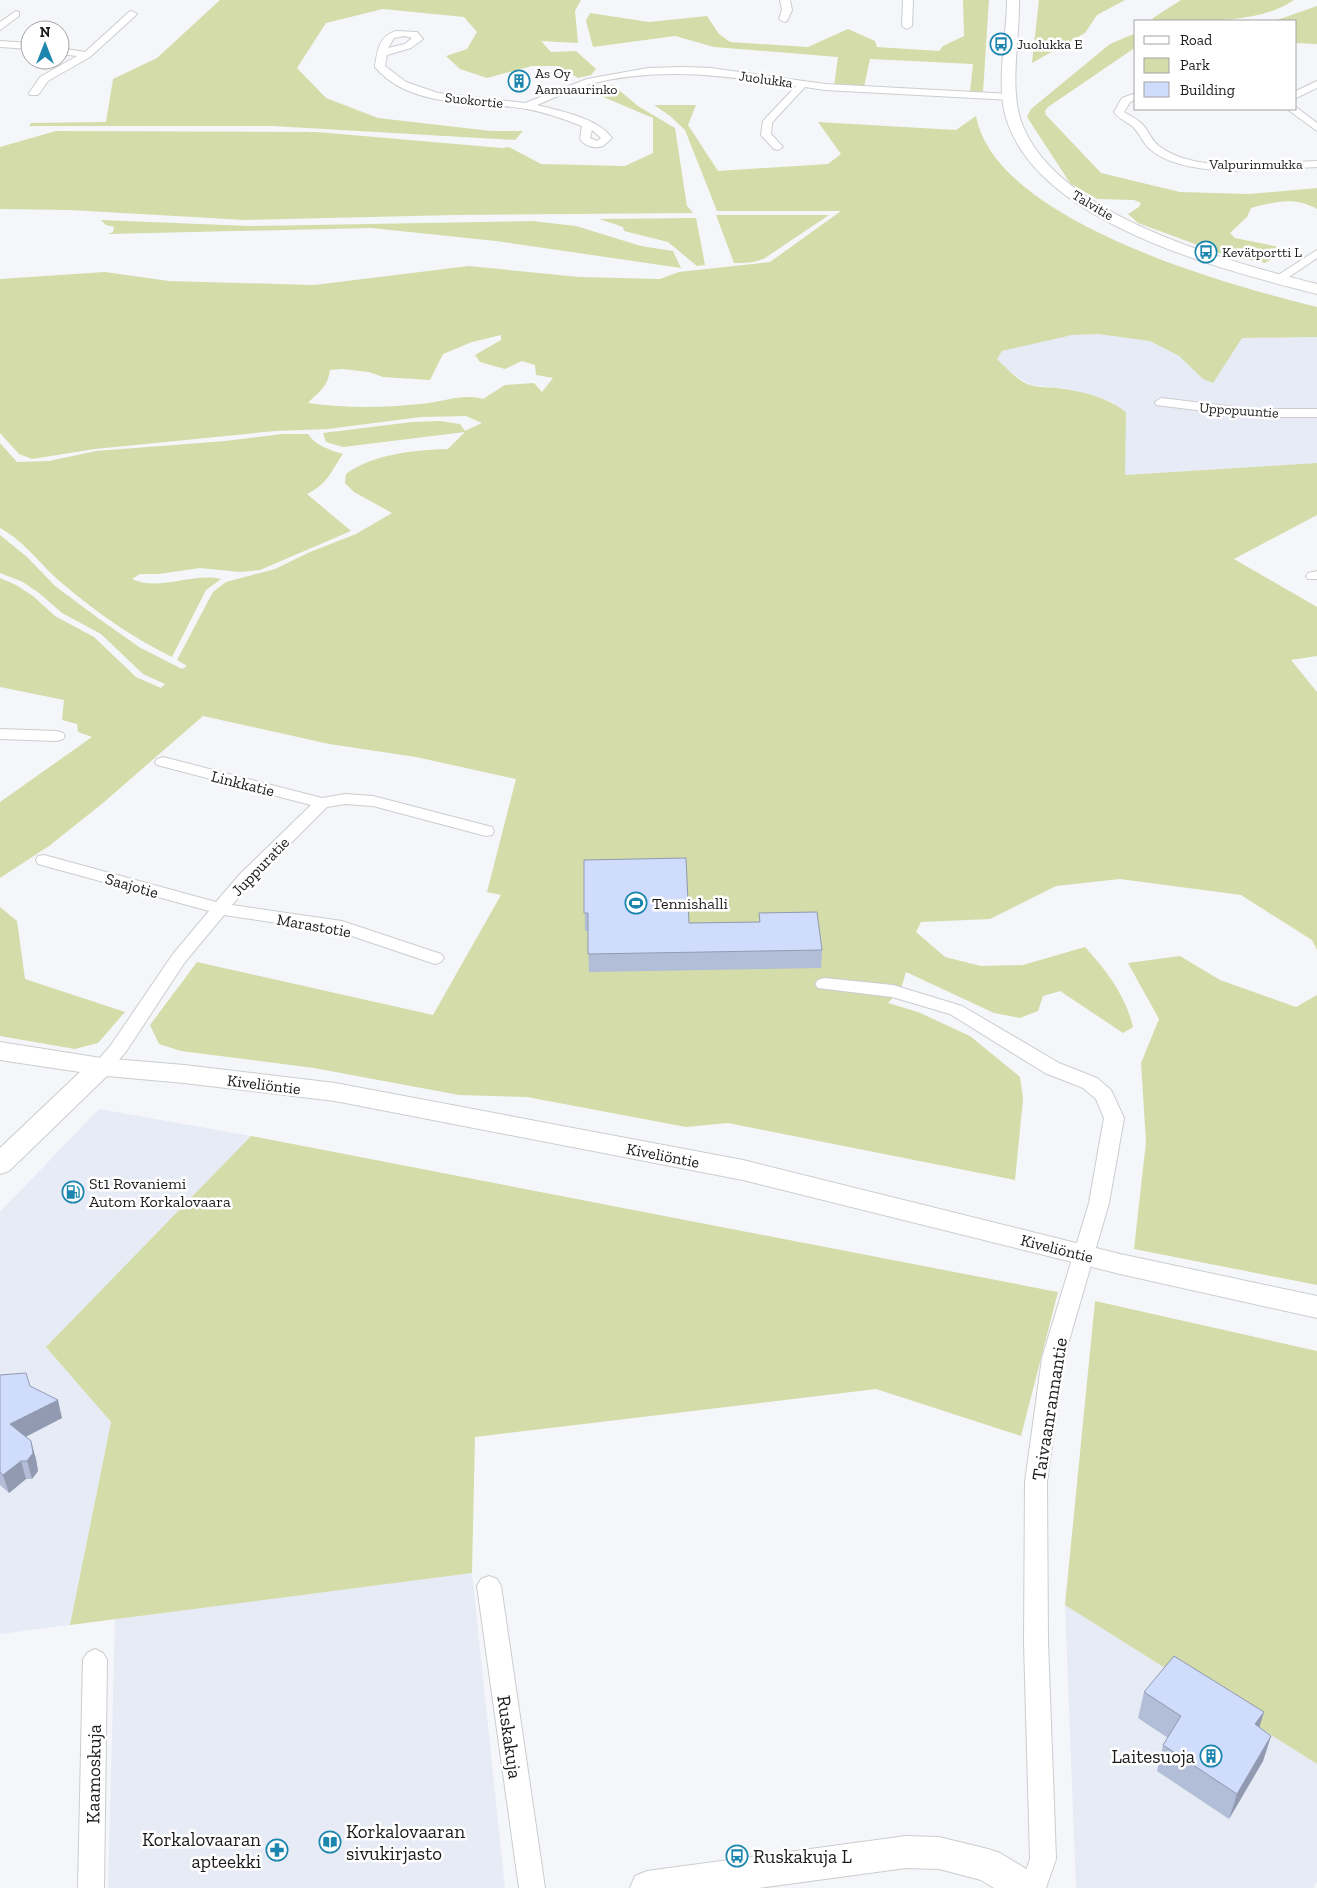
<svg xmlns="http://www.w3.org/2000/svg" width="1317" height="1888" font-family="'Zilla Slab',serif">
<rect width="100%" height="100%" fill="#f5f6f9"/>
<g fill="#e7ebf5">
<path d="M1098,334l52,7 29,15 24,23 39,-41 75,-1v126l-192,12 -12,-73 -46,-13 -37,-4 -21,-14 -12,-12 5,-8 33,-9 37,-7z"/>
<path d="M99,1109l152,27 -205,211 65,75 -41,203 -70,9v-422z"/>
<path d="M472,1573l33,315h-397l7,-269z"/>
<path d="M1065,1605l252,159v117l-4,7h-237z"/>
</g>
<g fill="#d4dca9" fill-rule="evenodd">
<path d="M220,0h361l-6,11 3,32 -37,-2 10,11 25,-1 20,18 -5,6 -13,3 -20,-12h-26l-45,12 -27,-9 -14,-13 21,-7 10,-17 -13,-15 -81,-8 -57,14 -29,45 29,30 52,20 113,13h32l-8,9 -243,-14h-243l2,-3 75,-1 7,-43 44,-21z"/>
<path d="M963,0h26l-6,92h-13l3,-28 -103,-5 -6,28 -30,-1 4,-29 -124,-10 -39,-11 -82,11 -7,-26 4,-8 59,9 58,-6 12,18 11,8 78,5 40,-18 27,12 2,6 62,4 4,-5 21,-10z"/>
<path d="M1039,0h86l-28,15 -12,18 -53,30z"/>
<path d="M1181,0h113c-35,25 -100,21 -142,21l1,-3z"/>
<path d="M1317,6v38l-21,-1v-22h-22z"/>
<path d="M1136,33v14l-88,60 -3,4 1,4 55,58 79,19 69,2 68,-6v21c-23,-13 -42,-7 -66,-1l-4,9 -17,16 5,5 54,11 -24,14 -43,-9 -84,-31 -10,-9 11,-7 2,-4 -7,-3 -37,-1 -27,-16 -43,-66 4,-8 79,-65z"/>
<path d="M613,85l25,21 37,22 12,78 6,7 -237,2 -211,5 -175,-10 -70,-1v-62l56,-16 261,1 185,16 7,-1 32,17 84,2 28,-13v-35l-64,-27z"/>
<path d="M654,105h42l-8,20 30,46 110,-7 13,-10 -23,-32 138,8 20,-14c19,105 251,169 341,191v30l-75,1 -29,45 -10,-4 -24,-23 -29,-15 -52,-7 -26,1 -70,16 -5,8c9,9 21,22 33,26 9,3 19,2 27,3 25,3 49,9 69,24l-1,63 192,-12v52l-83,44 83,48v49l-26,4 26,32v258l-5,-10 -71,-45 -121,-16 -64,7 -66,33 -69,3 -5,10 29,25 36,9 42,-1 62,-18c21,23 41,49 48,80l-10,6 -63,-42 -17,5 -5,15 -18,7 -26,-5 -88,-41 -5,17 -13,14 30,9 52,24 50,41 3,22 -8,81 -287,-57 -42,4 -159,-30 -68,-2 -145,-27 -133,-17 -22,-7 -9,-19 47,-63 236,53 68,-120 -14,-3 29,-113 -100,-22 -87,-13 -126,-28 -100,87 -54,43 -49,32v-76l92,-65 -14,-5 -1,-8 -15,-4 2,-20 -64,-13v-109l16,7 17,11 22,20 39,21 42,40 25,11 4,-4 -22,-10 -42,-40 -39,-21 -23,-20 -16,-11 -23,-9v-38l27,22 28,29 43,32 41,29 43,22 5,-3 -10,-6 36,-68 13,-10 49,-13 35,-17 46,-18 36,-21 -38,-21 -9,-9 1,-9c27,-20 69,-24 102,-25l17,-17 -122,15 -17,-5 -3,-9 89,-11 28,-1 20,3 5,7 17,-8 -16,-7 -45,1 -93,12 -53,2 -180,18 -63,10 -13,-5 -19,-21v-154l105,-7 64,9 145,4 155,-19 110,11 81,2 19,-7 91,-10 71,-51h-124l-32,-81 -15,-14zM501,335v5l-26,15 5,7 25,7 17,-8 13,4 1,10 17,3 -11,14 -8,-9 -29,2 -22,14c-22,-6 -42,4 -64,5 -37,4 -75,4 -111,-1 12,-13 19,-14 22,-33l12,-1 27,3 14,5 47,3 13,-26 29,-12z"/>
<path d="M716,215h113l-64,43c-11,5 -20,5 -31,5z"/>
<path d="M696,218l9,47 -8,1 -29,-24 -44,-11 -1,-4 -24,-8z"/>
<path d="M101,220l148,6 283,-5 44,5 65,20 32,5 8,17 -185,-27 -125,-13 -263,6 5,-2 1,-5 -8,-2z"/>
<path d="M282,434h26c8,12 22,16 35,20 -13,18 -14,29 -36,40l44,37 -91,39 -20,2 -40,-4 -41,6h-19l-8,5c27,13 60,-7 89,0l-15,11 -34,67c-39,-19 -76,-45 -109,-73 -22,-18 -37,-42 -63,-56v-85l17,19 32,-1 47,-10 129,-10z"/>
<path d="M0,907l17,14 8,58 100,33 -27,31 -23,6 -75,-13z"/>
<path d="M1180,956l40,24 76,27 21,-12v290l-183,-36 12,-107 -5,-79 18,-44 -31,-56z"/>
<path d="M251,1136l807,156 -37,144 -145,-47 -401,48 -3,136 -402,52 41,-203 -65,-75z"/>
<path d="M1095,1301l222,50v413l-252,-159z"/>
</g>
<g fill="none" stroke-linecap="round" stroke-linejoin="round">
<g stroke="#cbcdcf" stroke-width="2">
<g id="street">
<path d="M780,0h10l2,10 -5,11 -3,1 -5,-3 3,-9z"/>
<path d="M903,0h10l-1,26 -5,3 -5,-3z"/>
<path d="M16,11l3,1v4l-19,14v-8z"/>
<path d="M132,11l5,3 -2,2 -45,41 -42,24 -10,14h-8l-1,-2 11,-16 37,-21 -17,-2v-6l25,4 44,-40z"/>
<path d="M396,31l21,1 6,7 -12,9 -24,7 -2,11 21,16 32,11 87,10 62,-24 61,-11 35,-1 28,1 114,16 186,10 5,3 -5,3 -186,-10 -20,-3 -29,31 -4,5 -1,11 12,13 -5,3 -4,-1 -13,-14 2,-14 33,-35c-72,-10 -134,-20 -206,-2 -18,5 -36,14 -53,21 23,6 61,13 75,33l-9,8c-9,3 -18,0 -23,-7l2,-13c-18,-7 -35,-13 -55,-17 -49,-9 -116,1 -152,-42 2,-16 4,-31 21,-36zM404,36l8,2 -7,6 -17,4 6,-10zM592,130l9,8 -4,3 -7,-3z"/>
<path d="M0,41l30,2v6l-30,-2z"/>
<path d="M1317,81v7l-21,10v-7z"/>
<path d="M1136,93v7l-6,2 -6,10c6,4 14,7 19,13 6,7 9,16 16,21 38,29 113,17 158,15v6c-45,2 -130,13 -166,-17 -8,-6 -11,-17 -19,-24 -6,-5 -13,-7 -18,-14l8,-14z"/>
<path d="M1296,107l21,16v8l-30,-22h9z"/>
<path d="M1317,250v8l-34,23h-8l-2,-2 2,-2z"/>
<path d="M1161,398l91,11h65v8h-65l-96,-12 -1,-3z"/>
<path d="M1317,571v8h-9l-2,-3 2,-3z"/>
<path d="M0,729l57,2 6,2 2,3 -2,3 -6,2 -57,-2z"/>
<path d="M163,757l159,41 23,-4 28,2 119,31 2,4 -2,4 -6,1 -113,-30 -28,-2 -18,3 -75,75 -20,23 110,16 99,33 3,4 -3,4 -6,2 -6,-2 -89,-30 -116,-17 -39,47 -60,91 -17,19 -7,1 -7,-1 -2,-5 19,-22 62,-91 36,-43 -171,-47 -2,-4 2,-4 6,-1 172,47 24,-28 71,-69 -154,-40 -2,-3 2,-3z"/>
<path d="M824,978l69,7 69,21 97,57 38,15 14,12 13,28 -15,85 -45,155 -17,124 1,160 8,217 -10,29h-26l10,-29 -6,-217 1,-160 17,-124 47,-155 15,-85 -8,-19 -13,-11 -38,-15 -95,-59 -58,-17 -74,-9 -3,-4 3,-4z"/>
<path d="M489,1576l8,3 4,7 44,302h-26l-42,-302 4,-7z"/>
<path d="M95,1649l8,4 4,7 -3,228h-26l5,-228 4,-7z"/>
</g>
</g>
<g stroke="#cbcdcf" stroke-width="2">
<g id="secondary">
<path d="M1007,0h12c1,37 -10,86 2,121 33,95 208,141 296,163v10c-94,-24 -276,-70 -310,-173 -12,-35 0,-84 0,-121z"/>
<path d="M0,1042l101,16 83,7 151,18 408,77 377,94 197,42v22l-197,-44 -377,-94 -408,-79 -151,-18 -77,-7 -98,95 -9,3v-26l80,-76 -80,-12z"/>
<path d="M906,1836l33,1 49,12 12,4 38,23 5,12h-49l-13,-8 -42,-11 -33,-1 -147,20h-129l5,-12 12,-5z"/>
</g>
</g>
<use href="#street" fill="#fff" fill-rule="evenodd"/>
<use href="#secondary" fill="#fff" fill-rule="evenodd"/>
</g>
<g fill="#b2bdd8">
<path d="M584,860l105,63 70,-1v-9l63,37 -1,18 -232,4 -1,-41h-3z"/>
<path d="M0,1375l30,11 32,32 -36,19 10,22 2,12 -6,8h-6l-17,14 -9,-8z"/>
<path d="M1144,1692l120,20 -5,15 12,9 -8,25 -34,58 -72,-48 6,-26 5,-7 -30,-20z"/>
</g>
<g fill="#919ab0">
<path d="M58,1400l4,18 -47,24 -5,-18z"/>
<path d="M31,1441l5,18 2,12 -6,8 -5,-18z"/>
<path d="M21,1461l5,18 -17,14 -6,-18z"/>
<path d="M1264,1712l-8,26 -1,-14z"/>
<path d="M1271,1736l-8,25 -34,58 8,-25z"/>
</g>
<g fill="#cfdcfb" stroke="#919ab0">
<path d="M686,858l3,65 71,-1 -1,-9 58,-1 5,38 -234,4v-41h-4v-53z"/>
<path d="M26,1373l4,13 28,14 -48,24 21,17 2,12 -6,8h-6l-18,14 -3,-3v-97z"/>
<path d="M1174,1656l90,56 -9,12 16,12 -34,58 -74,-49 18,-29 -37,-24z"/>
</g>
<defs>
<g id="bus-ring" transform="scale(1.125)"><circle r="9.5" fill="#fff" stroke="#1d86ae" stroke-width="1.5"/><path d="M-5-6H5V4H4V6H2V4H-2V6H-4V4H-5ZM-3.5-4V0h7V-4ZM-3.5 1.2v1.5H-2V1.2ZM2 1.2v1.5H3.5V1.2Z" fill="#1d86ae"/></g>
<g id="building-ring" transform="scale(1.125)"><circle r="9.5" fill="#fff" stroke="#1d86ae" stroke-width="1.5"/><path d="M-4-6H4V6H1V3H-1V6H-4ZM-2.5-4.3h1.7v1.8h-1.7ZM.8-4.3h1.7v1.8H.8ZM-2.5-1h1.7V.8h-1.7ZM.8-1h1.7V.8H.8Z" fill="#1d86ae"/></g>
<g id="stadium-ring" transform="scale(1.125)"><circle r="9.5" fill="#fff" stroke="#1d86ae" stroke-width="1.5"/><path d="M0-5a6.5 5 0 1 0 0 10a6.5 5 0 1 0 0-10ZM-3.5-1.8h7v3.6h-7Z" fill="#1d86ae"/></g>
<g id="fuel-ring" transform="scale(1.125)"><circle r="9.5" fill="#fff" stroke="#1d86ae" stroke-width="1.5"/><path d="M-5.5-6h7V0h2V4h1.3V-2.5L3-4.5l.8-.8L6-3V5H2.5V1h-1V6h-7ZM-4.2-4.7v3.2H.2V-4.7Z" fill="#1d86ae"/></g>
<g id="library-ring" transform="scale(1.125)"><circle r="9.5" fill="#fff" stroke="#1d86ae" stroke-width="1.5"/><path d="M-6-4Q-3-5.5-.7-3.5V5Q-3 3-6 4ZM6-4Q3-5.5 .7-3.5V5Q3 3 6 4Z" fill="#1d86ae"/></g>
<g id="pharmacy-ring" transform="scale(1.125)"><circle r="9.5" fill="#fff" stroke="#1d86ae" stroke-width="1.5"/><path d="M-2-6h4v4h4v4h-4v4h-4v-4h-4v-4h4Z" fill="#1d86ae"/></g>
</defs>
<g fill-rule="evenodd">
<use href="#bus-ring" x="1001" y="44"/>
<use href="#building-ring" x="519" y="81"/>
<use href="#bus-ring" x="1206" y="252"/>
<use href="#stadium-ring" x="636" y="903"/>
<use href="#fuel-ring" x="73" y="1192"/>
<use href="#building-ring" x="1211" y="1756"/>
<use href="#library-ring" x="330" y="1842"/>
<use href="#pharmacy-ring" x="277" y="1850"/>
<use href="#bus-ring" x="737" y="1856"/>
</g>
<g text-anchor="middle" stroke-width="5" stroke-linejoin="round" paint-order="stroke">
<g font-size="14" fill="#1c1c1d" stroke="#fff" text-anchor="start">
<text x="1017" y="49">Juolukka E</text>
<text x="535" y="78">As Oy<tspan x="535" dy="16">Aamuaurinko</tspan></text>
<text x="1222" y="257">Kevätportti L</text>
</g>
<g font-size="14" fill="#1c1c1d" stroke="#fff">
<text transform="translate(766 79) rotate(8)" y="5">Juolukka</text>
<text transform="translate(474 100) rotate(6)" y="5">Suokortie</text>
<text x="1256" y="169">Valpurinmukka</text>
<text transform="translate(1093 205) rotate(31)" y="5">Talvitie</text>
<text transform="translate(1239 410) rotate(4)" y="5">Uppopuuntie</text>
</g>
<g font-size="16" fill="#1c1c1d" stroke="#fff">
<text transform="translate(243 783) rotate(14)" y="6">Linkkatie</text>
<text transform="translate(260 866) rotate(-46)" y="6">Juppuratie</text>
<text transform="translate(132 885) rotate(16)" y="6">Saajotie</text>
<text transform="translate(314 925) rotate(10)" y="6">Marastotie</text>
<text transform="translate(264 1084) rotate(7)" y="6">Kiveliöntie</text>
<text transform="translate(663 1155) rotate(11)" y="6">Kiveliöntie</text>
<text transform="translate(1057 1248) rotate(14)" y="6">Kiveliöntie</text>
</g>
<g font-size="16" fill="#1c1c1d" stroke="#fff" text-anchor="start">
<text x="652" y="909">Tennishalli</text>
<text x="89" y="1189">St1 Rovaniemi<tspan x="89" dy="18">Autom Korkalovaara</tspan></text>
</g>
<g font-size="19" fill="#1c1c1d" stroke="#fff">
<text transform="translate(1049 1409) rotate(-81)" y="7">Taivaanrannantie</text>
<text transform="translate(510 1737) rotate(82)" y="7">Ruskakuja</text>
<text transform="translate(93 1774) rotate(-89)" y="7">Kaamoskuja</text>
</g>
<g font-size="19" fill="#1c1c1d" stroke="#fff" text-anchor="end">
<text x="1195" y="1763">Laitesuoja</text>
<text x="346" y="1838" text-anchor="start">Korkalovaaran<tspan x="346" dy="22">sivukirjasto</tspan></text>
<text x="261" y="1846">Korkalovaaran<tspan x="261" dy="22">apteekki</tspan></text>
<text x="753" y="1863" text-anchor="start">Ruskakuja L</text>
</g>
</g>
<rect x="1134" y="20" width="162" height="90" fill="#ffffff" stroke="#a4a4a5"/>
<rect x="1144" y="36" width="25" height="8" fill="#ffffff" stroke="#a4a4a5"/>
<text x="1180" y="45" font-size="15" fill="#1c1c1d">Road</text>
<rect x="1144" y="58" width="25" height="15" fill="#d4dca9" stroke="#a4a4a5"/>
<text x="1180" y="70" font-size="15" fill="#1c1c1d">Park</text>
<rect x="1144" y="82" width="25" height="15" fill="#cfdcfb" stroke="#a4a4a5"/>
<text x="1180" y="95" font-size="15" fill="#1c1c1d">Building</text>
<g transform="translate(45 45)"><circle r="24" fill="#ffffff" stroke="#a4a4a5"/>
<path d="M0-4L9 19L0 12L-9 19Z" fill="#1d86ae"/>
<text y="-8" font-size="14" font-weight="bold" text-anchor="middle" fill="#1c1c1d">N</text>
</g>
</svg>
